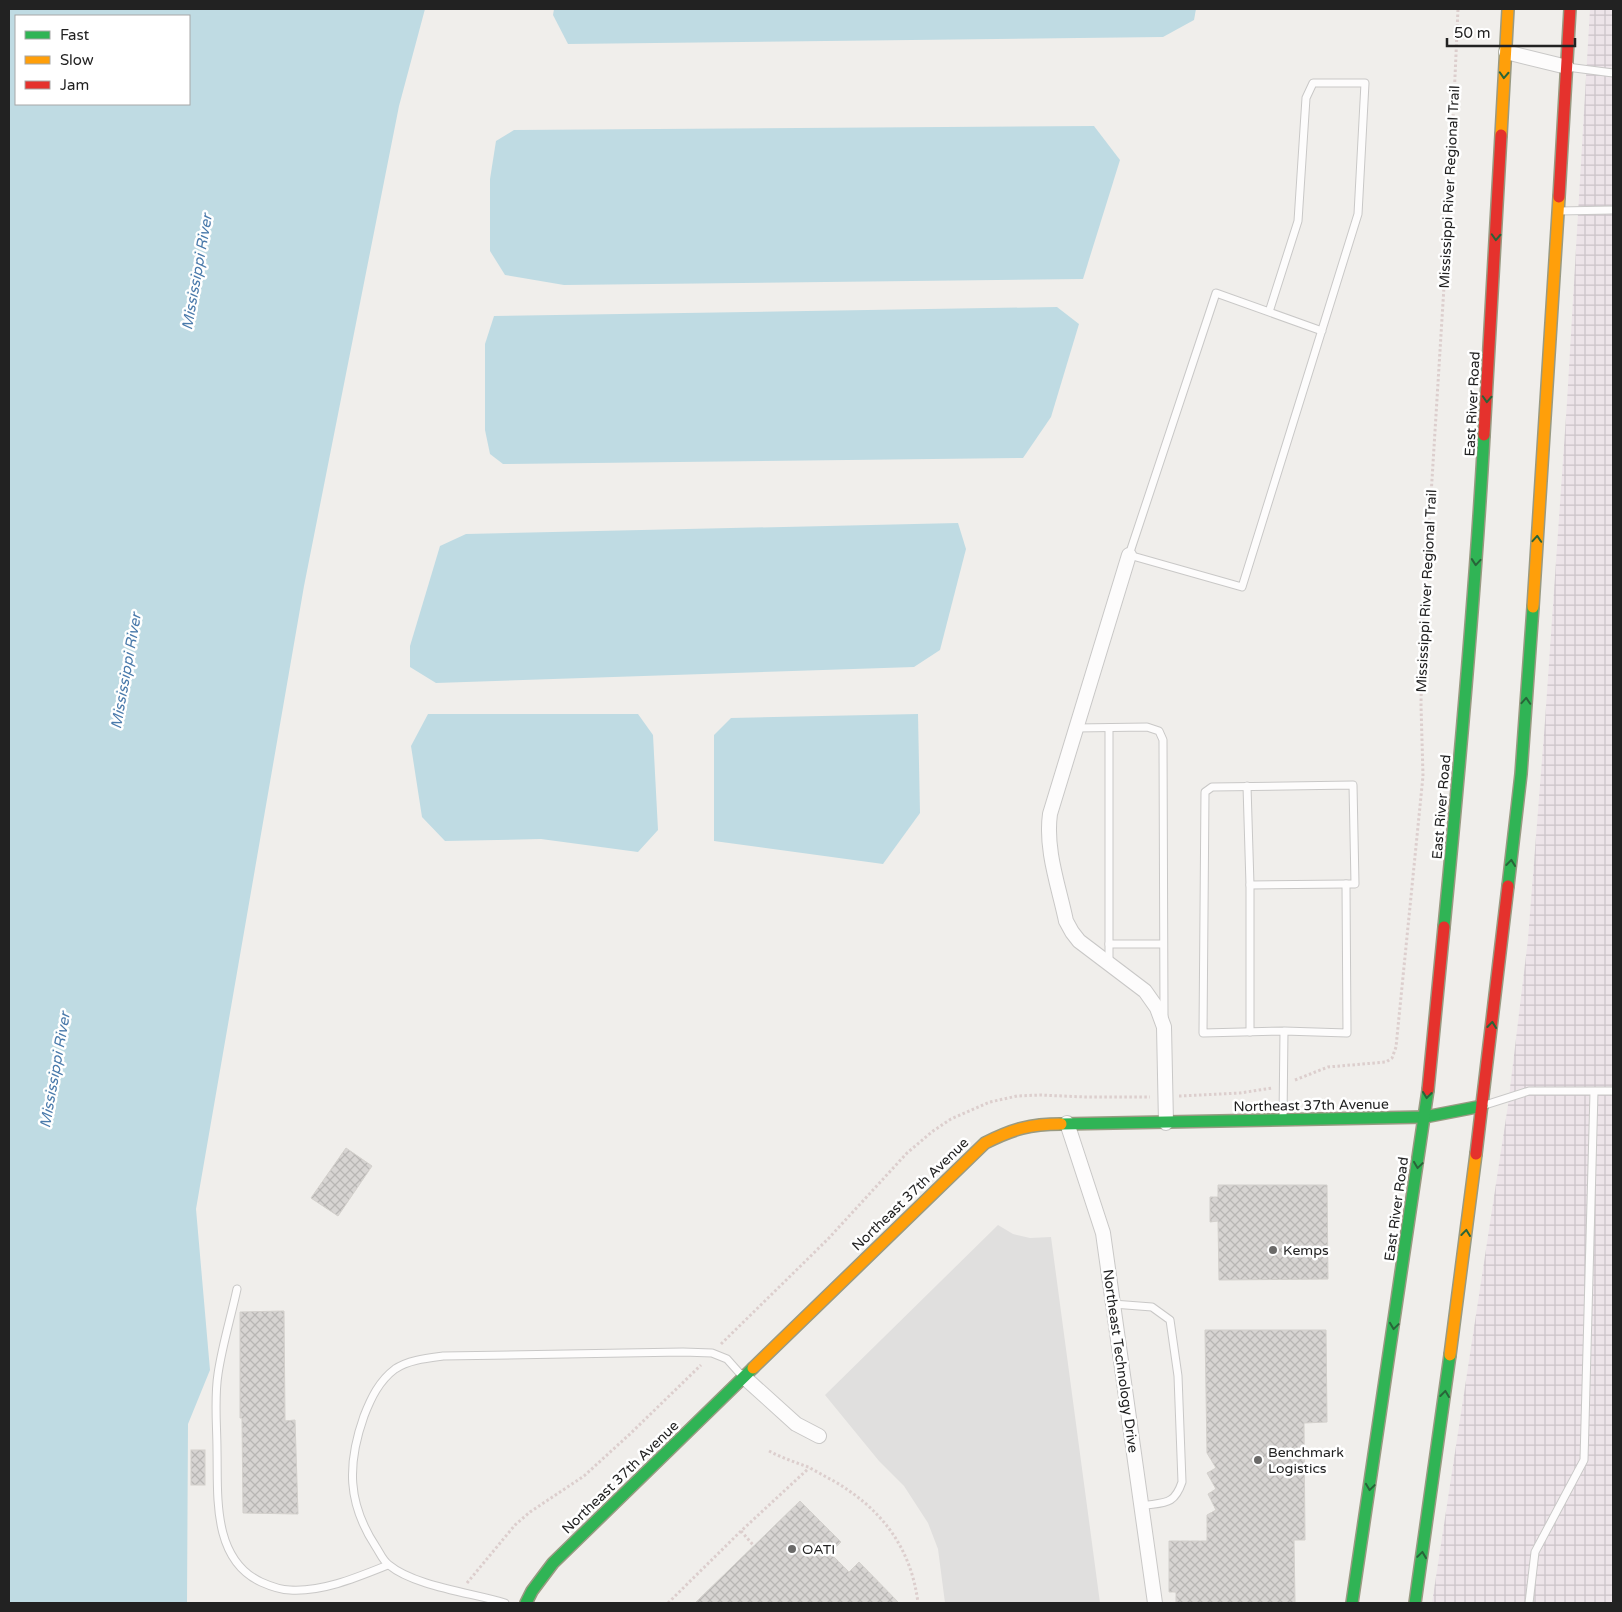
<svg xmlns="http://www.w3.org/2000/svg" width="1622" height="1612" font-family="'Varela Round',sans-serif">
<defs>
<pattern id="industrial-grid" width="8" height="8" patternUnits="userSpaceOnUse" patternTransform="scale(1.25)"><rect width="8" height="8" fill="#ede4e9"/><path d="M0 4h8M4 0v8" fill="none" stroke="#cbc3c8"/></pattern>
<pattern id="building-cross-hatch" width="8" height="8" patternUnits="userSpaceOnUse" patternTransform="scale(1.25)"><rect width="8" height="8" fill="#d7d4d2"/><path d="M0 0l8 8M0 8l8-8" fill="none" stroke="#b8b6b4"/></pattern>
</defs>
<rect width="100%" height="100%" fill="#f0eeeb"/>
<path fill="url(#industrial-grid)" d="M1590,9h23v1594h-181l76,-498 20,-166 17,-218 22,-319z"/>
<path fill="#e0dfde" d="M998,1225l15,9 17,4 21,-1 49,366h-155l-7,-54 -10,-26 -24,-37 -25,-25 -54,-66z"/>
<g fill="#bfdbe3" fill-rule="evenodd">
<path d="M9,9h416l-26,97 -95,480 -108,623 14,161 -22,54 -1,179h-178zM189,16v88h-173v-88z"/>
<path d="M554,9h642l-2,11 -31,17 -595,7 -15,-29z"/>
<path d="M1094,126l26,34 -37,119 -519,6 -59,-10 -15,-24v-72l6,-38 18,-11z"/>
<path d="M1057,307l22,17 -28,93 -28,41 -520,6 -13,-10 -5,-24v-86l9,-28z"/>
<path d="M958,523l8,26 -26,101 -26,17 -478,16 -26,-16v-21l30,-100 26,-12z"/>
<path d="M428,714h210l15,21 5,95 -20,22 -97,-13 -96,2 -23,-24 -11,-71z"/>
<path d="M918,714l2,99 -37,51 -169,-23v-106l17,-17z"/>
</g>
<g fill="url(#building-cross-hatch)" stroke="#d3d0cc">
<path d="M346,1148l26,18 -34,50 -27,-18z"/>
<path d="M1218,1185h109l1,94 -109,1 -1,-59 -8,1v-25h8z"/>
<path d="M284,1311l1,110 10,-1 3,94 -55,-1 -1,-95h-2v-106z"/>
<path d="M1205,1330h121l1,92 -23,1 1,117h-11l1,63h-119v-11h-7v-51h38v-26l9,-5 -8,-16 8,-5 -9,-16 9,-5 -9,-15z"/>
<rect x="191" y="1450" width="14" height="35"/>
<path d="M800,1501l41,41 -11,11 19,19 10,-10 40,41h-204z"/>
</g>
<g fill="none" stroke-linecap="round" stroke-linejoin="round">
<g stroke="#c9c8c7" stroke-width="9">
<g id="lane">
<path d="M1567,67l46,6"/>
<path d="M1559,211l54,-1"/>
<path d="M1269,312l29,-91 8,-123 7,-15h52l-7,131 -116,373 -113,-32 87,-262 106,38"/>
<path d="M1076,728l71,-1 12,4 4,9 1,276"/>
<path d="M1247,786l3,99"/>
<path d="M1109,944h54"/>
<path d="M1109,963v-235"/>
<path d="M1250,1032v-147l96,-1"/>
<path d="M1485,1105l44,-14h84"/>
<path d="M1283,1119l1,-88 -81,2 2,-241 7,-5 141,-2 2,99h-9l1,149 -63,-2"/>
<path d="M237,1289c-6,28 -15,57 -19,85 -4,25 -1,52 -1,76 1,46 -5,109 44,132 9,4 19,8 29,8 33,2 68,-13 98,-25"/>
<path d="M1113,1304l39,3 18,13 8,56 4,106c-8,24 -18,20 -41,24"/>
<path d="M505,1603c-33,-10 -91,-17 -116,-38 -6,-4 -9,-12 -13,-18 -29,-44 -29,-83 -12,-131 7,-18 15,-35 31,-47 13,-9 33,-11 48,-13l240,-4 29,1 15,6 16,18"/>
<path d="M1529,1603l6,-51 49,-92 10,-368"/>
</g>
</g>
<g stroke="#c9c8c7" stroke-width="16">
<g id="street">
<path d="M1506,52l61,15"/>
<path d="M1129,555l-79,259c-5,36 9,73 16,107l6,11 7,9 66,50 12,17 7,19 2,96"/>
<path d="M1067,1123l36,110 52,370"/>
<path d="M744,1377l52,47 23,12"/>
</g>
</g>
<g stroke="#999a82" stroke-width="14">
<g id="fast">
<path d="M1508,886l13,-112 12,-167"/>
<path d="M1444,927c16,-164 31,-328 40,-492"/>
<path d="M1061,1124l364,-7 57,-11"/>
<path d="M526,1603l6,-12 21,-28 200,-195"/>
<path d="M1352,1603l76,-513"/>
<path d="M1415,1603l35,-248"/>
</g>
</g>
<g stroke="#999a82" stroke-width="14">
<g id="slow">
<path d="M1501,135l7,-126"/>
<path d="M1533,607l26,-410"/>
<path d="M1450,1355l26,-201"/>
<path d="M753,1368l232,-225c28,-14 45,-19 76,-19"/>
</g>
</g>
<g stroke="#999a82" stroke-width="14">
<g id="jam">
<path d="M1559,197l11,-188"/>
<path d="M1484,435l17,-300"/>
<path d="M1428,1090l16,-163"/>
<path d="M1476,1154l32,-268"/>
</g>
</g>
<g stroke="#dccecd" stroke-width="3" stroke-dasharray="2.5 2.5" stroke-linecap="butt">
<path d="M1295,1080l33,-13 58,-5 6,-4 4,-11 27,-271 -2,-71 1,-65 28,-450 8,-181"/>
<path d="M1179,1096l61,-3 32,-5"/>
<path d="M721,1344l107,-105 79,-86 26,-22 18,-12 39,-17 27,-6 23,-1 45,2h65"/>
<path d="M769,1451c13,7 26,11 39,16 8,4 16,9 24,13 49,28 79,67 86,123"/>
<path d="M741,1531l13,15"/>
<path d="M467,1583l48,-58 15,-13 54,-36 47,-43 70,-68"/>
<path d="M668,1603l73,-72 68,-63"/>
</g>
<use href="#lane" stroke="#fdfcfc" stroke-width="7"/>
<use href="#street" stroke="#fdfcfc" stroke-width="14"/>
<use href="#fast" stroke="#30b455" stroke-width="11"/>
<use href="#slow" stroke="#ff9f0a" stroke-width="11"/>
<use href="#jam" stroke="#e5322d" stroke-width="11"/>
</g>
<defs><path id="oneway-chevron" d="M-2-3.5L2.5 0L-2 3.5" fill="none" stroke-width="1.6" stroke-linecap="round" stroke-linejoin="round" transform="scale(1.25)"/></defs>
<g stroke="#286439">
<use href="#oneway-chevron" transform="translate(1504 75) rotate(93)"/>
<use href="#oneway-chevron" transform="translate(1496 237) rotate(93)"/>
<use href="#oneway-chevron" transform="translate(1487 399) rotate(93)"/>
<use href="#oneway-chevron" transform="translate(1537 539) rotate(-86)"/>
<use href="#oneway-chevron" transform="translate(1476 562) rotate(95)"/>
<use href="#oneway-chevron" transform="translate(1526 701) rotate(-86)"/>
<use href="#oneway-chevron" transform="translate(1511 863) rotate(-84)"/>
<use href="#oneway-chevron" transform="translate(1492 1025) rotate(-84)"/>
<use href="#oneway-chevron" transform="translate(1427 1095) rotate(97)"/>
<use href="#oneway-chevron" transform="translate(1418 1165) rotate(98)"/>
<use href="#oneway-chevron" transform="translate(1466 1233) rotate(-83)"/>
<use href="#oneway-chevron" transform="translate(1394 1326) rotate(98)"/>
<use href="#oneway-chevron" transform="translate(1445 1394) rotate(-83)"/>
<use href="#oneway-chevron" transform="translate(1370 1487) rotate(98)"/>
<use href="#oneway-chevron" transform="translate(1422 1555) rotate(-82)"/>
</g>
<g fill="#6a6968" stroke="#fff" stroke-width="2">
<circle cx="1273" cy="1250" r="5"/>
<circle cx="1258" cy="1460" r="5"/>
<circle cx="792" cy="1549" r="5"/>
</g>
<g text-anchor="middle" stroke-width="5" stroke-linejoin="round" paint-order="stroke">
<g font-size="14" fill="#222" stroke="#fff">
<text transform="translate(1449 187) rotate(-87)" y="5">Mississippi River Regional Trail</text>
<text transform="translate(1472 404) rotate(-87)" y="5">East River Road</text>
<text transform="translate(1426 591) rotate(-87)" y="5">Mississippi River Regional Trail</text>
<text transform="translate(1441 807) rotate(-85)" y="5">East River Road</text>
<text transform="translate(1311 1105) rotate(-1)" y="5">Northeast 37th Avenue</text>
<text transform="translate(910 1194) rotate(-44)" y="5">Northeast 37th Avenue</text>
<text transform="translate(1396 1209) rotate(-82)" y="5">East River Road</text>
<text transform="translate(1121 1361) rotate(82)" y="5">Northeast Technology Drive</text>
<text transform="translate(620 1477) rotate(-44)" y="5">Northeast 37th Avenue</text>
</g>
<g font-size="14" fill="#222" stroke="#fff" text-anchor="start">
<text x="1283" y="1255">Kemps</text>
<text x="1268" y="1457">Benchmark<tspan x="1268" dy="16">Logistics</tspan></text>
<text x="802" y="1554">OATI</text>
</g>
<g font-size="15" font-style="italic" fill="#4a7aab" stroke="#fff">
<text transform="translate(197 272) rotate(-80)" y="5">Mississippi River</text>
<text transform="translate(126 671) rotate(-80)" y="5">Mississippi River</text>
<text transform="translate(55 1070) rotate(-80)" y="5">Mississippi River</text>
</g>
</g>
<rect width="1622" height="1612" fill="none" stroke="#222222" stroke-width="20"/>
<rect x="15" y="15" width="175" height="90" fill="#ffffff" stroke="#a7a7a7"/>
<rect x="25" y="31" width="25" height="8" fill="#30b455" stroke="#a7a7a7"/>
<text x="60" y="40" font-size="15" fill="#222222">Fast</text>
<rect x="25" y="56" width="25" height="8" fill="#ff9f0a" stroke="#a7a7a7"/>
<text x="60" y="65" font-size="15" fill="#222222">Slow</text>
<rect x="25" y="81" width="25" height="8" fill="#e5322d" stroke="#a7a7a7"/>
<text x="60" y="90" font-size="15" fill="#222222">Jam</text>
<path d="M1447 38v8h128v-8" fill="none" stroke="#222222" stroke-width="2.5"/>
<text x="1454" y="38" font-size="15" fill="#222222" stroke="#ffffff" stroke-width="4" paint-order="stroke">50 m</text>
</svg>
